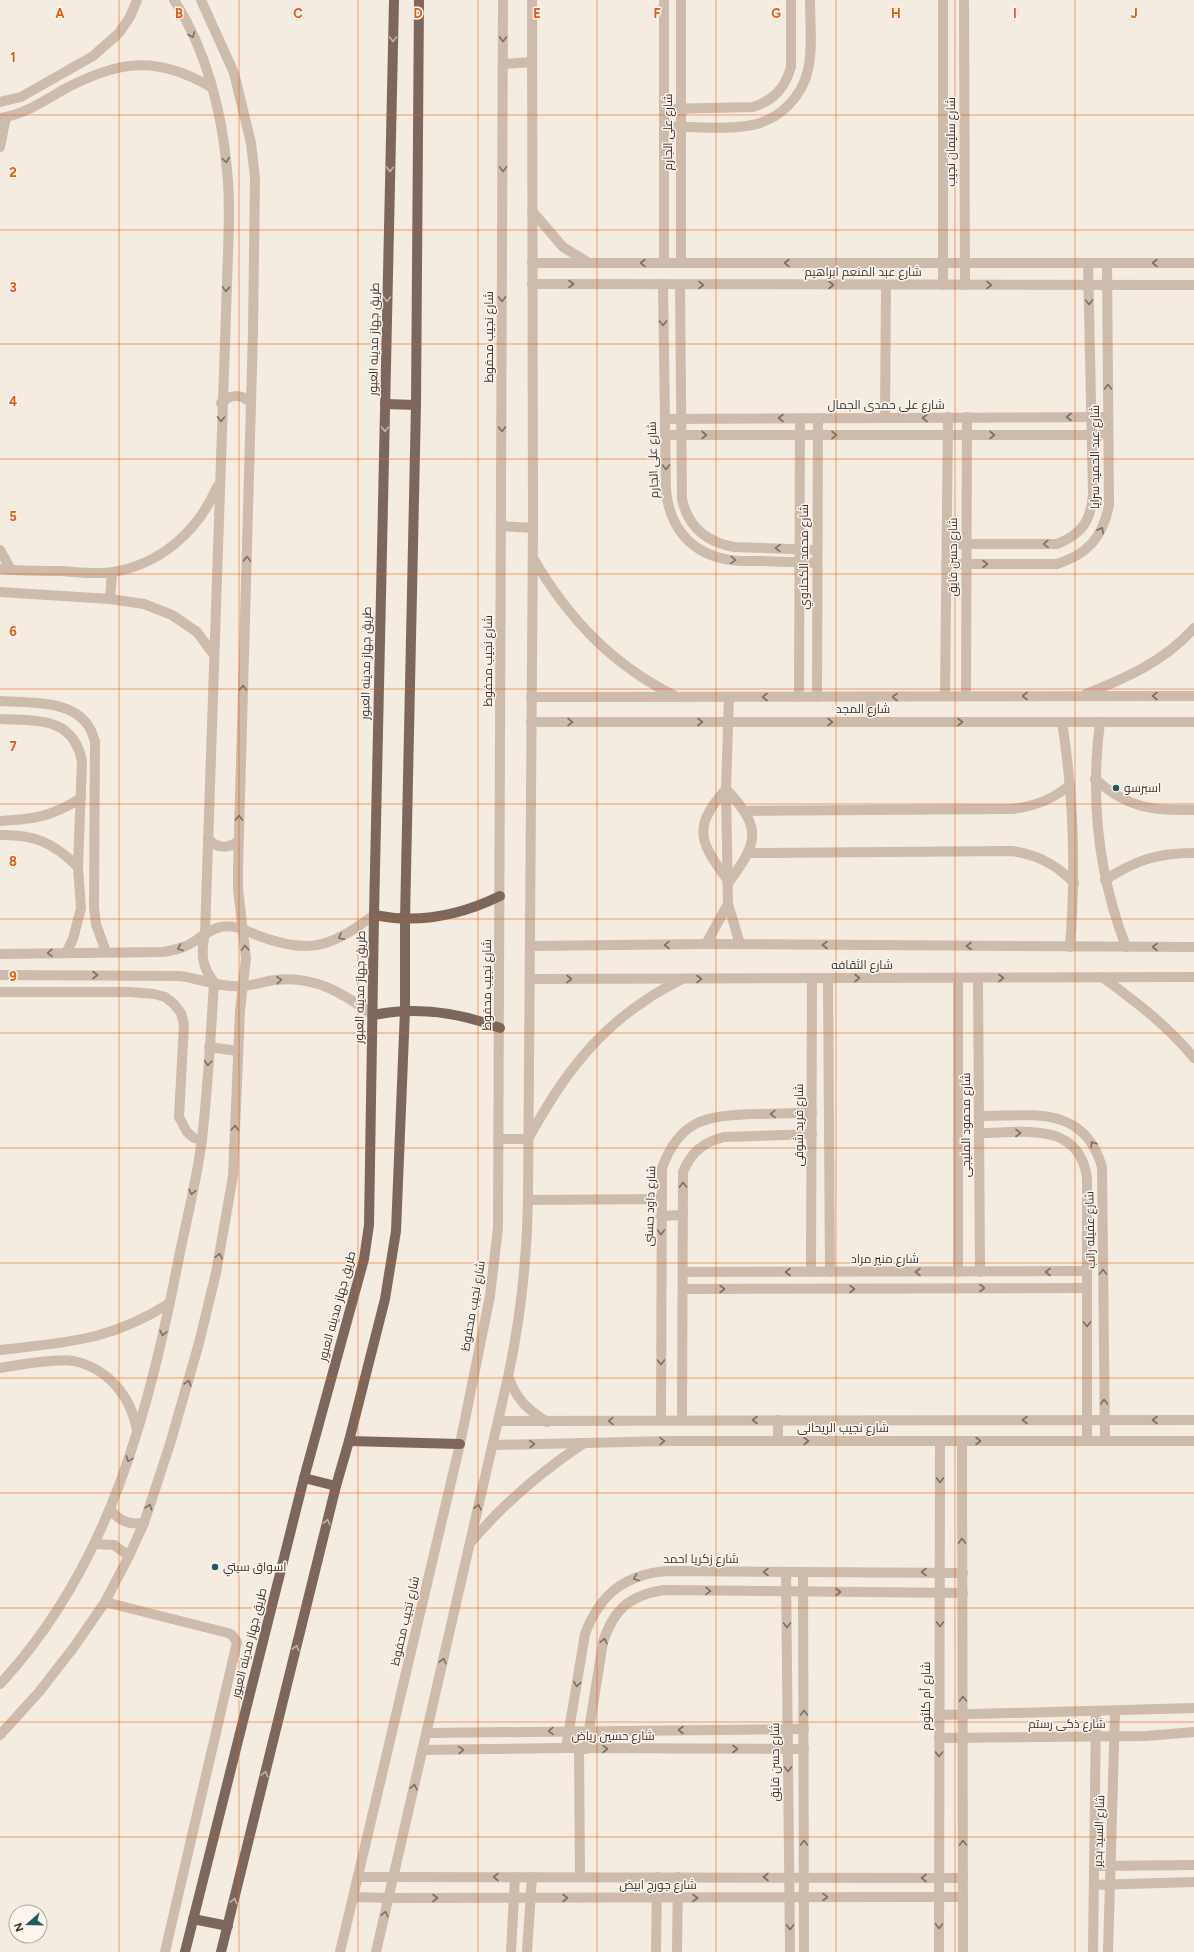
<svg xmlns="http://www.w3.org/2000/svg" width="1194" height="1952" font-family="Figtree,Cairo,sans-serif">
<rect width="100%" height="100%" fill="#f4ebe1"/>
<g fill="none" stroke-linecap="round" stroke-linejoin="round">
<g stroke="#cdbbac" stroke-width="10">
<path d="M964,0l1,285"/>
<path d="M503,64l29,-2"/>
<path d="M0,102l21,-5 72,-41 26,-23 11,-16 7,-17"/>
<path d="M664,109l89,-2c21,-7 32,-19 38,-40v-67"/>
<path d="M0,118c22,-3 43,-16 61,-27 55,-30 94,-37 150,-4"/>
<path d="M664,126c26,1 63,4 88,-1 27,-5 50,-28 56,-55 5,-22 2,-47 2,-70"/>
<path d="M0,147l6,-30"/>
<path d="M532,211l31,36 26,16"/>
<path d="M532,263h662"/>
<path d="M664,263v-263"/>
<path d="M681,263v-263"/>
<path d="M532,284l662,1"/>
<path d="M663,284l3,206c3,35 23,62 59,69 11,3 25,2 37,2 18,1 37,1 55,2"/>
<path d="M680,285l2,214c6,28 24,43 52,48l83,3"/>
<path d="M943,285v-285"/>
<path d="M221,403c9,-9 20,-9 29,-1"/>
<path d="M885,418l1,-133"/>
<path d="M665,419l443,-2"/>
<path d="M665,435h443"/>
<path d="M502,526l31,2"/>
<path d="M947,544h110c25,-10 34,-23 36,-50l-5,-231"/>
<path d="M0,550l11,20"/>
<path d="M533,558c36,61 78,106 142,138"/>
<path d="M946,564h111c31,-10 46,-27 52,-59l-2,-242"/>
<path d="M0,569c20,2 41,2 61,2 17,1 36,4 52,1 48,-8 85,-41 104,-85"/>
<path d="M0,592l110,7 34,5 28,11 25,17 17,23"/>
<path d="M110,599l2,-26"/>
<path d="M1086,694c40,-16 79,-33 108,-66"/>
<path d="M945,696l3,-279"/>
<path d="M966,696l1,-279"/>
<path d="M531,697l663,-1"/>
<path d="M729,697l-3,92 2,115 12,40"/>
<path d="M799,697l1,-279"/>
<path d="M817,697l1,-279"/>
<path d="M0,701c28,2 72,-2 89,26 3,4 4,10 6,14l-1,167 2,16 10,28"/>
<path d="M0,719c37,2 73,-3 82,42l-4,106 3,41 -8,31 -7,14"/>
<path d="M531,722h663"/>
<path d="M871,722v-25"/>
<path d="M1062,722c12,75 14,149 8,225"/>
<path d="M1100,722c-10,78 -2,152 26,225"/>
<path d="M1095,779c32,29 57,32 99,31"/>
<path d="M726,789c36,39 33,52 3,93 -29,-40 -38,-53 -3,-93z"/>
<path d="M745,811l266,-2c23,-2 41,-9 59,-24"/>
<path d="M0,821c35,-2 51,-4 81,-23"/>
<path d="M0,835c34,-1 54,8 78,32"/>
<path d="M208,838c8,11 21,11 30,3"/>
<path d="M749,853l263,-2c25,4 44,13 62,32"/>
<path d="M1105,880c31,-20 52,-27 89,-27"/>
<path d="M706,944l22,-40"/>
<path d="M530,946l176,-2 488,3"/>
<path d="M0,954l163,-2c11,-2 22,-4 32,-11 8,-5 15,-12 26,-14 13,-3 26,4 38,9 51,19 72,11 115,-21"/>
<path d="M0,975l179,1c20,2 42,12 63,10 11,0 22,-5 33,-6 39,-5 68,13 98,35"/>
<path d="M1102,977c33,24 66,49 92,81"/>
<path d="M828,978l2,294"/>
<path d="M958,978v294"/>
<path d="M978,978l2,294"/>
<path d="M530,979l664,-2"/>
<path d="M0,992h130l24,2 11,3 9,7 7,9 3,11 -5,93 8,15 7,6 8,2"/>
<path d="M209,1047l29,4"/>
<path d="M979,1116c52,0 105,-12 123,51l3,274"/>
<path d="M979,1133c44,0 100,-13 108,45v263"/>
<path d="M498,1139h30c30,-54 62,-102 115,-137 12,-9 26,-16 39,-23"/>
<path d="M528,1200l133,-1"/>
<path d="M661,1216l22,-1"/>
<path d="M683,1272l404,-1"/>
<path d="M811,1272l1,-294"/>
<path d="M683,1289l403,-1"/>
<path d="M0,1350c68,-8 110,-9 170,-47"/>
<path d="M0,1368c18,-3 58,-10 74,-7 35,8 57,36 63,69"/>
<path d="M509,1378c7,21 19,32 38,44"/>
<path d="M661,1420l1,-252c18,-49 44,-52 91,-54 20,0 39,-1 59,-2"/>
<path d="M682,1420l1,-248c8,-20 21,-30 41,-35l88,-3"/>
<path d="M498,1421l696,-1"/>
<path d="M778,1441v-21"/>
<path d="M962,1441l1,511"/>
<path d="M493,1445l177,-4h524"/>
<path d="M110,1509c9,12 19,16 34,14"/>
<path d="M472,1541c33,-39 70,-70 112,-98"/>
<path d="M95,1544l19,1 15,11"/>
<path d="M786,1572l4,380"/>
<path d="M803,1572l1,380"/>
<path d="M105,1602l123,31 4,2 5,7 -72,310"/>
<path d="M0,1684c110,-118 149,-273 179,-427 8,-39 18,-78 23,-118 6,-52 9,-105 12,-157 -13,-16 -13,-29 -9,-49l22,-650c1,-37 4,-76 0,-113 -5,-58 -21,-121 -53,-170"/>
<path d="M939,1715l255,-7"/>
<path d="M426,1733l378,-4"/>
<path d="M0,1735l39,-43 35,-45 31,-45 24,-46 15,-33 26,-79 29,-101 17,-70 17,-97 7,-165 6,-53 -8,-69v-20l15,-538 2,-153 -4,-35 -17,-70 -33,-73"/>
<path d="M939,1738l207,-2 48,-4"/>
<path d="M566,1748l19,-114c15,-40 40,-60 83,-63l295,2"/>
<path d="M579,1748l1,129"/>
<path d="M586,1749l17,-107c11,-33 26,-46 60,-52l300,3"/>
<path d="M422,1750l144,-2 238,1"/>
<path d="M1094,1866l100,-1"/>
<path d="M359,1877l604,1"/>
<path d="M1094,1885l100,-3"/>
<path d="M354,1897l35,1 574,-1"/>
<path d="M340,1952l120,-508 30,-148 8,-68 5,-1228"/>
<path d="M376,1952l132,-575c13,-61 19,-115 20,-177l5,-672 -1,-528"/>
<path d="M511,1952l4,-75"/>
<path d="M527,1952l5,-75"/>
<path d="M656,1952l1,-75"/>
<path d="M677,1952l1,-75"/>
<path d="M939,1952l1,-511"/>
<path d="M1093,1952l3,-240"/>
<path d="M1108,1952l7,-240"/>
</g>
<g stroke="#7d675c" stroke-width="10">
<path d="M385,404l31,1"/>
<path d="M374,915c44,9 85,1 126,-19"/>
<path d="M373,1015c44,-9 85,-3 127,13"/>
<path d="M349,1441l111,3"/>
<path d="M304,1478l32,8"/>
<path d="M193,1919l35,7"/>
<path d="M185,1952l119,-474 60,-219 5,-34 5,-310 20,-915"/>
<path d="M221,1952l115,-466 13,-45 36,-142 11,-68 9,-221v-91l11,-514 3,-405"/>
</g>
</g>
<defs><path id="oneway-chevron" d="M-2-3.5L2.5 0L-2 3.5" fill="none" stroke-width="1.6" stroke-linecap="round" stroke-linejoin="round"/></defs>
<g stroke="#7d6f65">
<use href="#oneway-chevron" transform="translate(192 35) rotate(67)"/>
<use href="#oneway-chevron" transform="translate(503 39) rotate(90)"/>
<use href="#oneway-chevron" transform="translate(226 160) rotate(81)"/>
<use href="#oneway-chevron" transform="translate(503 169) rotate(90)"/>
<use href="#oneway-chevron" transform="translate(643 263) rotate(180)"/>
<use href="#oneway-chevron" transform="translate(787 263) rotate(-180)"/>
<use href="#oneway-chevron" transform="translate(1155 263) rotate(180)"/>
<use href="#oneway-chevron" transform="translate(571 284)"/>
<use href="#oneway-chevron" transform="translate(701 285)"/>
<use href="#oneway-chevron" transform="translate(831 285)"/>
<use href="#oneway-chevron" transform="translate(989 285)"/>
<use href="#oneway-chevron" transform="translate(226 289) rotate(92)"/>
<use href="#oneway-chevron" transform="translate(502 299) rotate(90)"/>
<use href="#oneway-chevron" transform="translate(1089 302) rotate(89)"/>
<use href="#oneway-chevron" transform="translate(663 323) rotate(89)"/>
<use href="#oneway-chevron" transform="translate(1108 387) rotate(-90)"/>
<use href="#oneway-chevron" transform="translate(1069 417) rotate(180)"/>
<use href="#oneway-chevron" transform="translate(781 418) rotate(180)"/>
<use href="#oneway-chevron" transform="translate(925 418) rotate(180)"/>
<use href="#oneway-chevron" transform="translate(221 419) rotate(91)"/>
<use href="#oneway-chevron" transform="translate(502 429) rotate(90)"/>
<use href="#oneway-chevron" transform="translate(704 435)"/>
<use href="#oneway-chevron" transform="translate(834 435)"/>
<use href="#oneway-chevron" transform="translate(992 435)"/>
<use href="#oneway-chevron" transform="translate(666 467) rotate(89)"/>
<use href="#oneway-chevron" transform="translate(1101 530) rotate(-63)"/>
<use href="#oneway-chevron" transform="translate(1046 544) rotate(177)"/>
<use href="#oneway-chevron" transform="translate(778 548) rotate(-178)"/>
<use href="#oneway-chevron" transform="translate(247 559) rotate(-88)"/>
<use href="#oneway-chevron" transform="translate(733 560) rotate(3)"/>
<use href="#oneway-chevron" transform="translate(985 564)"/>
<use href="#oneway-chevron" transform="translate(243 688) rotate(-88)"/>
<use href="#oneway-chevron" transform="translate(1025 696) rotate(180)"/>
<use href="#oneway-chevron" transform="translate(1155 696) rotate(180)"/>
<use href="#oneway-chevron" transform="translate(765 697) rotate(180)"/>
<use href="#oneway-chevron" transform="translate(895 697) rotate(180)"/>
<use href="#oneway-chevron" transform="translate(570 722)"/>
<use href="#oneway-chevron" transform="translate(700 722)"/>
<use href="#oneway-chevron" transform="translate(830 722)"/>
<use href="#oneway-chevron" transform="translate(960 722)"/>
<use href="#oneway-chevron" transform="translate(239 818) rotate(-88)"/>
<use href="#oneway-chevron" transform="translate(341 937) rotate(152)"/>
<use href="#oneway-chevron" transform="translate(667 945) rotate(179)"/>
<use href="#oneway-chevron" transform="translate(825 945) rotate(-180)"/>
<use href="#oneway-chevron" transform="translate(969 946) rotate(-180)"/>
<use href="#oneway-chevron" transform="translate(1155 947) rotate(-180)"/>
<use href="#oneway-chevron" transform="translate(180 948) rotate(160)"/>
<use href="#oneway-chevron" transform="translate(245 948) rotate(-93)"/>
<use href="#oneway-chevron" transform="translate(50 953) rotate(179)"/>
<use href="#oneway-chevron" transform="translate(95 975)"/>
<use href="#oneway-chevron" transform="translate(857 978)"/>
<use href="#oneway-chevron" transform="translate(1001 978)"/>
<use href="#oneway-chevron" transform="translate(569 979)"/>
<use href="#oneway-chevron" transform="translate(699 979)"/>
<use href="#oneway-chevron" transform="translate(279 980) rotate(-5)"/>
<use href="#oneway-chevron" transform="translate(208 1063) rotate(94)"/>
<use href="#oneway-chevron" transform="translate(773 1114) rotate(178)"/>
<use href="#oneway-chevron" transform="translate(235 1128) rotate(-87)"/>
<use href="#oneway-chevron" transform="translate(1018 1133)"/>
<use href="#oneway-chevron" transform="translate(1093 1144) rotate(-123)"/>
<use href="#oneway-chevron" transform="translate(683 1185) rotate(-90)"/>
<use href="#oneway-chevron" transform="translate(192 1192) rotate(101)"/>
<use href="#oneway-chevron" transform="translate(661 1232) rotate(90)"/>
<use href="#oneway-chevron" transform="translate(219 1256) rotate(-80)"/>
<use href="#oneway-chevron" transform="translate(788 1272) rotate(-180)"/>
<use href="#oneway-chevron" transform="translate(918 1272) rotate(-180)"/>
<use href="#oneway-chevron" transform="translate(1048 1272) rotate(180)"/>
<use href="#oneway-chevron" transform="translate(1103 1272) rotate(-90)"/>
<use href="#oneway-chevron" transform="translate(982 1288)"/>
<use href="#oneway-chevron" transform="translate(722 1289)"/>
<use href="#oneway-chevron" transform="translate(852 1289)"/>
<use href="#oneway-chevron" transform="translate(1087 1324) rotate(90)"/>
<use href="#oneway-chevron" transform="translate(163 1333) rotate(103)"/>
<use href="#oneway-chevron" transform="translate(661 1362) rotate(90)"/>
<use href="#oneway-chevron" transform="translate(188 1383) rotate(-74)"/>
<use href="#oneway-chevron" transform="translate(1104 1402) rotate(-90)"/>
<use href="#oneway-chevron" transform="translate(755 1420) rotate(180)"/>
<use href="#oneway-chevron" transform="translate(1025 1420) rotate(180)"/>
<use href="#oneway-chevron" transform="translate(1155 1420) rotate(180)"/>
<use href="#oneway-chevron" transform="translate(611 1421) rotate(179)"/>
<use href="#oneway-chevron" transform="translate(662 1441) rotate(-1)"/>
<use href="#oneway-chevron" transform="translate(806 1441)"/>
<use href="#oneway-chevron" transform="translate(978 1441)"/>
<use href="#oneway-chevron" transform="translate(532 1444) rotate(-2)"/>
<use href="#oneway-chevron" transform="translate(129 1459) rotate(110)"/>
<use href="#oneway-chevron" transform="translate(940 1480) rotate(90)"/>
<use href="#oneway-chevron" transform="translate(149 1507) rotate(-72)"/>
<use href="#oneway-chevron" transform="translate(478 1507) rotate(-77)"/>
<use href="#oneway-chevron" transform="translate(962 1541) rotate(-90)"/>
<use href="#oneway-chevron" transform="translate(766 1572) rotate(-180)"/>
<use href="#oneway-chevron" transform="translate(924 1572) rotate(-180)"/>
<use href="#oneway-chevron" transform="translate(636 1578) rotate(158)"/>
<use href="#oneway-chevron" transform="translate(708 1591) rotate(1)"/>
<use href="#oneway-chevron" transform="translate(838 1592)"/>
<use href="#oneway-chevron" transform="translate(940 1624) rotate(90)"/>
<use href="#oneway-chevron" transform="translate(787 1625) rotate(89)"/>
<use href="#oneway-chevron" transform="translate(604 1641) rotate(-76)"/>
<use href="#oneway-chevron" transform="translate(443 1661) rotate(-77)"/>
<use href="#oneway-chevron" transform="translate(577 1684) rotate(100)"/>
<use href="#oneway-chevron" transform="translate(963 1699) rotate(-90)"/>
<use href="#oneway-chevron" transform="translate(804 1713) rotate(-90)"/>
<use href="#oneway-chevron" transform="translate(681 1730) rotate(180)"/>
<use href="#oneway-chevron" transform="translate(551 1731) rotate(179)"/>
<use href="#oneway-chevron" transform="translate(605 1749)"/>
<use href="#oneway-chevron" transform="translate(735 1749)"/>
<use href="#oneway-chevron" transform="translate(461 1750) rotate(-1)"/>
<use href="#oneway-chevron" transform="translate(939 1754) rotate(90)"/>
<use href="#oneway-chevron" transform="translate(788 1769) rotate(89)"/>
<use href="#oneway-chevron" transform="translate(414 1787) rotate(-77)"/>
<use href="#oneway-chevron" transform="translate(804 1843) rotate(-90)"/>
<use href="#oneway-chevron" transform="translate(963 1843) rotate(-90)"/>
<use href="#oneway-chevron" transform="translate(496 1877) rotate(180)"/>
<use href="#oneway-chevron" transform="translate(766 1877) rotate(180)"/>
<use href="#oneway-chevron" transform="translate(924 1878) rotate(-180)"/>
<use href="#oneway-chevron" transform="translate(825 1897)"/>
<use href="#oneway-chevron" transform="translate(435 1898)"/>
<use href="#oneway-chevron" transform="translate(565 1898)"/>
<use href="#oneway-chevron" transform="translate(695 1898)"/>
<use href="#oneway-chevron" transform="translate(385 1914) rotate(-76)"/>
<use href="#oneway-chevron" transform="translate(939 1926) rotate(90)"/>
<use href="#oneway-chevron" transform="translate(790 1927) rotate(90)"/>
</g>
<g stroke="#c2b5ac">
<use href="#oneway-chevron" transform="translate(393 39) rotate(91)"/>
<use href="#oneway-chevron" transform="translate(390 169) rotate(91)"/>
<use href="#oneway-chevron" transform="translate(387 299) rotate(91)"/>
<use href="#oneway-chevron" transform="translate(385 429) rotate(91)"/>
<use href="#oneway-chevron" transform="translate(327 1522) rotate(-76)"/>
<use href="#oneway-chevron" transform="translate(296 1648) rotate(-76)"/>
<use href="#oneway-chevron" transform="translate(265 1774) rotate(-76)"/>
<use href="#oneway-chevron" transform="translate(234 1901) rotate(-76)"/>
</g>
<path fill="none" stroke="#e8590c" stroke-width="1" stroke-opacity="0.55" d="M119,0v1952M239,0v1952M358,0v1952M478,0v1952M597,0v1952M716,0v1952M836,0v1952M955,0v1952M1075,0v1952M0,115h1194M0,230h1194M0,344h1194M0,459h1194M0,574h1194M0,689h1194M0,804h1194M0,919h1194M0,1033h1194M0,1148h1194M0,1263h1194M0,1378h1194M0,1493h1194M0,1608h1194M0,1722h1194M0,1837h1194"/>
<g fill="#1f5a5e" stroke="#fbf5ee" stroke-width="1.5">
<circle cx="1116" cy="788" r="4"/>
<circle cx="215" cy="1567" r="4"/>
</g>
<g text-anchor="middle" stroke-width="3" stroke-linejoin="round" paint-order="stroke">
<g font-size="12" fill="#3b302b" stroke="#fbf5ee">
<text transform="translate(668 132) rotate(-90)" y="4">شارع على الجارم</text>
<text transform="translate(951 142) rotate(-90)" y="4">شارع سليمان نجيب</text>
<text x="863" y="276">شارع عبد المنعم ابراهيم</text>
<text transform="translate(489 337) rotate(-90)" y="4">شارع نجيب محفوظ</text>
<text transform="translate(374 339) rotate(-89)" y="4">طريق جهاز مدينه العبور</text>
<text x="886" y="409">شارع على حمدى الجمال</text>
<text transform="translate(1095 457) rotate(-90)" y="4">شارع عبد الحميد سرايا</text>
<text transform="translate(653 460) rotate(-92)" y="4">شارع على الجارم</text>
<text transform="translate(804 557) rotate(-90)" y="4">شارع محمد الكحلاوي</text>
<text transform="translate(953 557) rotate(-90)" y="4">شارع حسن فايق</text>
<text transform="translate(488 661) rotate(-90)" y="4">شارع نجيب محفوظ</text>
<text transform="translate(366 663) rotate(-89)" y="4">طريق جهاز مدينه العبور</text>
<text x="863" y="713">شارع المجد</text>
<text x="862" y="969">شارع الثقافه</text>
<text transform="translate(487 985) rotate(-90)" y="4">شارع نجيب محفوظ</text>
<text transform="translate(360 987) rotate(-89)" y="4">طريق جهاز مدينه العبور</text>
<text transform="translate(799 1125) rotate(-90)" y="4">شارع فريد شوقى</text>
<text transform="translate(966 1125) rotate(-90)" y="4">شارع محمود المليجى</text>
<text transform="translate(650 1206) rotate(-88)" y="4">شارع داود حسنى</text>
<text transform="translate(1090 1230) rotate(-91)" y="4">شارع عقيله راتب</text>
<text x="885" y="1263">شارع منير مراد</text>
<text transform="translate(337 1306) rotate(-75)" y="4">طريق جهاز مدينه العبور</text>
<text transform="translate(473 1306) rotate(-80)" y="4">شارع نجيب محفوظ</text>
<text x="843" y="1432">شارع نجيب الريحانى</text>
<text x="701" y="1563">شارع زكريا احمد</text>
<text transform="translate(405 1621) rotate(-77)" y="4">شارع نجيب محفوظ</text>
<text transform="translate(249 1643) rotate(-76)" y="4">طريق جهاز مدينه العبور</text>
<text transform="translate(926 1696) rotate(-90)" y="4">شارع أم كلثوم</text>
<text x="1067" y="1728">شارع ذكى رستم</text>
<text x="613" y="1740">شارع حسين رياض</text>
<text transform="translate(775 1762) rotate(-90)" y="4">شارع حسن فايق</text>
<text transform="translate(1099 1831) rotate(-88)" y="4">شارع السيد بدير</text>
<text x="658" y="1889">شارع جورج ابيض</text>
</g>
<g font-size="12" fill="#3b302b" stroke="#fbf5ee" text-anchor="start">
<text x="1124" y="792">اسبرسو</text>
<text x="223" y="1571">اسواق سيتي</text>
</g>
</g>
<g font-size="13" text-anchor="middle" font-weight="bold" fill="#e8590c" stroke="#fbf5ee" stroke-width="3" stroke-linejoin="round" paint-order="stroke">
<text x="60" y="18">A</text>
<text x="179" y="18">B</text>
<text x="298" y="18">C</text>
<text x="418" y="18">D</text>
<text x="537" y="18">E</text>
<text x="657" y="18">F</text>
<text x="776" y="18">G</text>
<text x="896" y="18">H</text>
<text x="1015" y="18">I</text>
<text x="1134" y="18">J</text>
<text x="13" y="62">1</text>
<text x="13" y="177">2</text>
<text x="13" y="292">3</text>
<text x="13" y="406">4</text>
<text x="13" y="521">5</text>
<text x="13" y="636">6</text>
<text x="13" y="751">7</text>
<text x="13" y="866">8</text>
<text x="13" y="981">9</text>
</g>
<g transform="translate(28 1924) rotate(250)"><circle r="19" fill="#fbf5ee" stroke="#aea6a0"/>
<path d="M0-3L7 15L0 10L-7 15Z" fill="#1f5a5e"/>
<text y="-6" font-size="11" font-weight="bold" text-anchor="middle" fill="#3b302b">N</text>
</g>
</svg>
